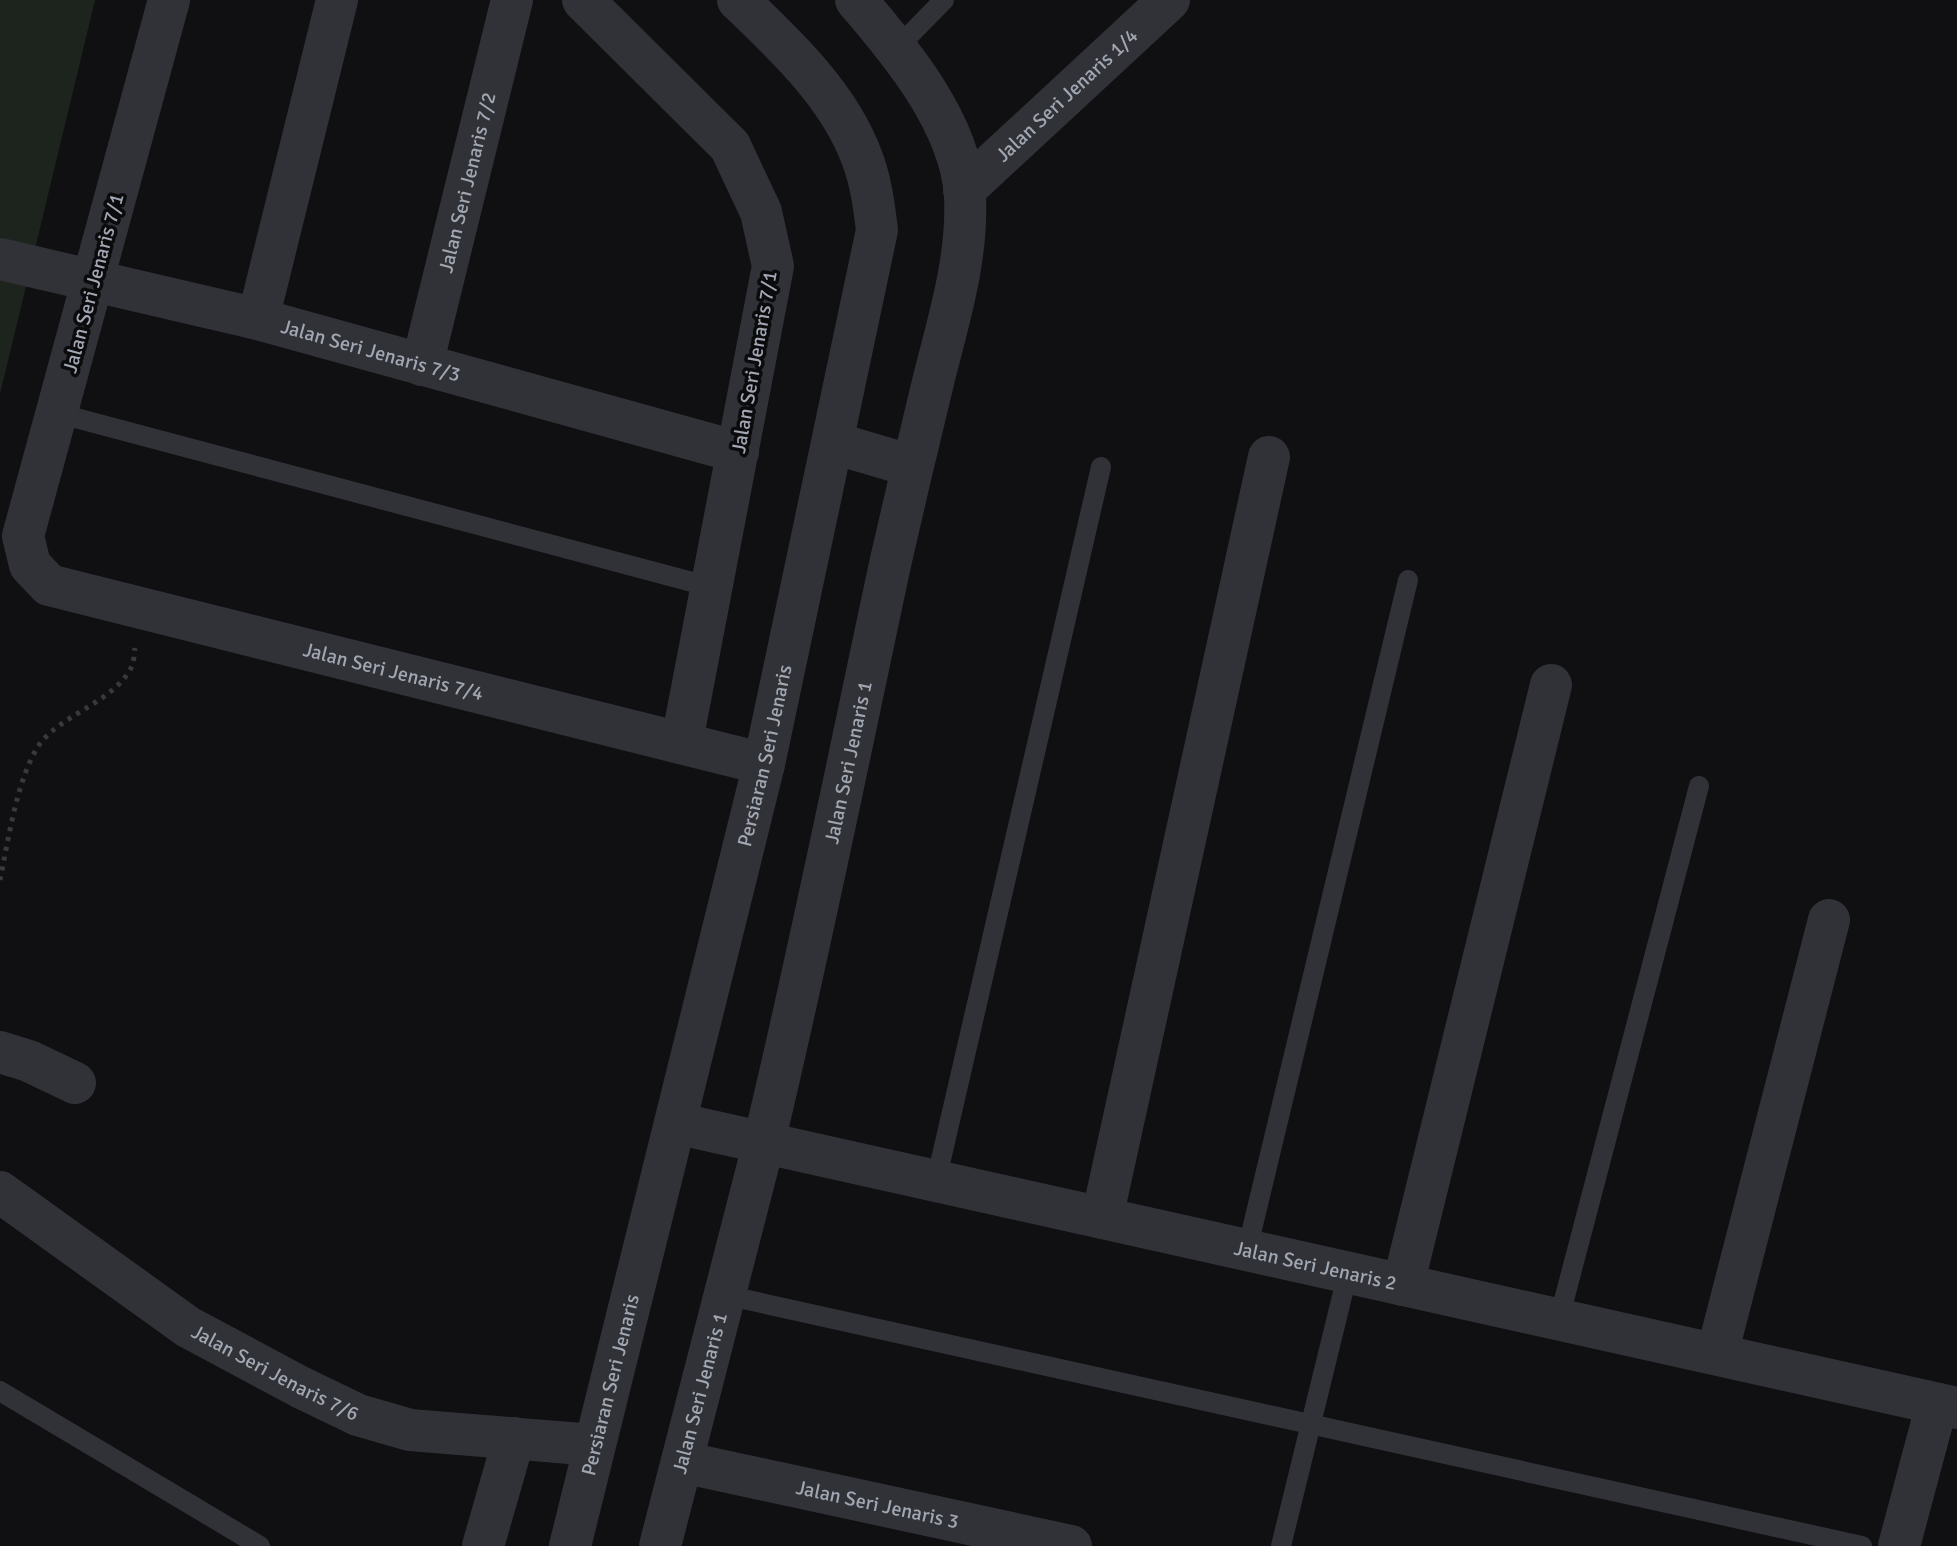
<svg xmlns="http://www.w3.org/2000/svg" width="1957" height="1546" font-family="Signika,sans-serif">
<rect width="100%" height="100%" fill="#101012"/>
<path fill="#1d241d" d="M0,0h95l-95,394z"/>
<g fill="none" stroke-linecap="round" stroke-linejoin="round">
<path stroke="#37393e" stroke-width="5" stroke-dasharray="4 6" stroke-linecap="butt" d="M0,880c8,-38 17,-102 39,-135 22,-31 76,-43 93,-79 2,-4 2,-13 3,-18"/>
<g stroke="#313237" stroke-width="20">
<path d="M897,48l47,-48"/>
<path d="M57,413l654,174"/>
<path d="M936,1181l165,-714"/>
<path d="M1247,1250l161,-670"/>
<path d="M725,1295l1137,251"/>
<path d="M1559,1319l140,-533"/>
<path d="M0,1391l260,155"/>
<path d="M1281,1546l67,-274"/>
</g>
<g stroke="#313237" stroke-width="42">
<path id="s1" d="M169,0l-146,536 7,29 19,20 715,179"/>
<path d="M583,0l147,146 31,66 12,54 -91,475"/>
<path id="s2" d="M964,190l205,-190"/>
<path id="s3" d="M0,259l258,60 480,133"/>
<path d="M258,319l79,-319"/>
<path id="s4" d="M422,365l90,-365"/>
<path d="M834,443l78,23"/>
<path d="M0,1052l29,9 46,22"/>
<path id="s5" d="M675,1123l1282,285"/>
<path id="s6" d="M0,1192l188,135 112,60 58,28 52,15 184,15"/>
<path d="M1102,1218l167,-761"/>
<path d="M1403,1285l148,-600"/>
<path d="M1717,1354l112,-434"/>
<path id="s7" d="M682,1462l389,84"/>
<path d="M483,1546l31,-108"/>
<path id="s8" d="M570,1546l194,-782 113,-534c-3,-24 -6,-49 -15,-72 -23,-63 -77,-113 -124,-158"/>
<path id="s9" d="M660,1546c34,-134 70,-267 103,-400 47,-195 86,-391 128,-586 14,-61 28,-121 43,-182 15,-60 34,-119 31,-183 -5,-72 -64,-143 -109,-195"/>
<path d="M1899,1546l38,-142"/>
</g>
</g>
<g text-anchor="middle" stroke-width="7" stroke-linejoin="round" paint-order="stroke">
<g font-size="20" fill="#a1a7b2" stroke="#0b0b0d">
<text dy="7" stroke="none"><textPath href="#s2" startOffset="140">Jalan Seri Jenaris 1/4</textPath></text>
<text dy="7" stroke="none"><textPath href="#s4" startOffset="188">Jalan Seri Jenaris 7/2</textPath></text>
<text transform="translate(93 283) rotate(-75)" y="7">Jalan Seri Jenaris 7/1</text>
<text dy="7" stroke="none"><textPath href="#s3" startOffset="382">Jalan Seri Jenaris 7/3</textPath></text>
<text transform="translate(754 362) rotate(-80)" y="7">Jalan Seri Jenaris 7/1</text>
<text dy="7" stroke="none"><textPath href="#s1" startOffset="968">Jalan Seri Jenaris 7/4</textPath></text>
<text dy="7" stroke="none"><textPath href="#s8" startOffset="814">Persiaran Seri Jenaris</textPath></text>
<text dy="7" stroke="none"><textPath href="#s9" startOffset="806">Jalan Seri Jenaris 1</textPath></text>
<text dy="7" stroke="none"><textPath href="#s5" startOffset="656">Jalan Seri Jenaris 2</textPath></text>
<text dy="7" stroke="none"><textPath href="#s6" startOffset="330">Jalan Seri Jenaris 7/6</textPath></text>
<text dy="7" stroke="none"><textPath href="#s8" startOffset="166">Persiaran Seri Jenaris</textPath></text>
<text dy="7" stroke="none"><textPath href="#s9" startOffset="158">Jalan Seri Jenaris 1</textPath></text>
<text dy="7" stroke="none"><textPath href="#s7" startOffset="200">Jalan Seri Jenaris 3</textPath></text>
</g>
</g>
</svg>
